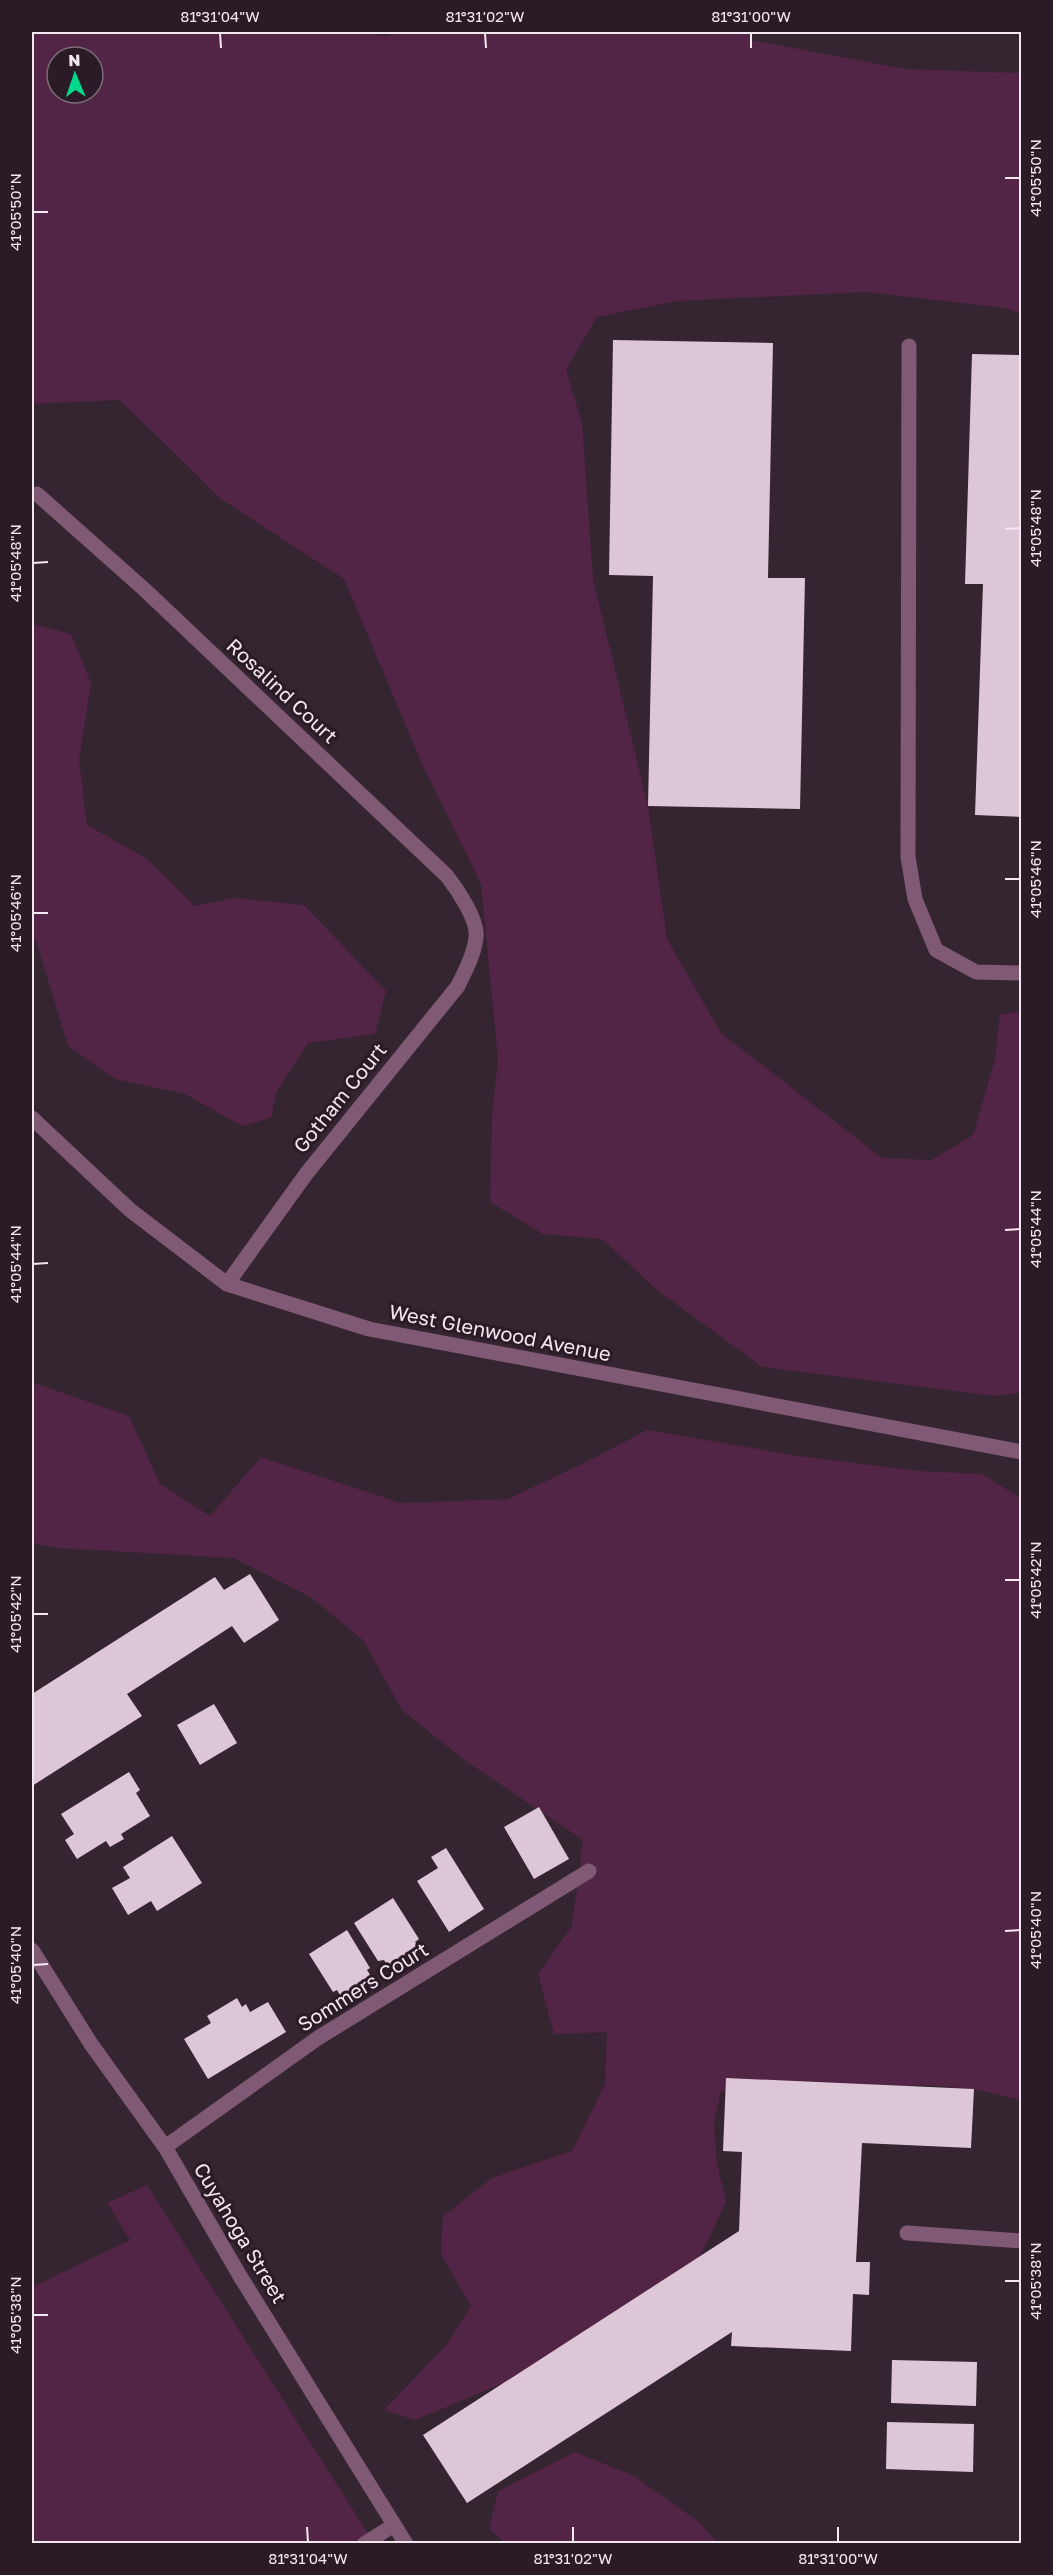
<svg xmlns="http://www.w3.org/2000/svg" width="1053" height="2575" font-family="'Golos Text',sans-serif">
<rect width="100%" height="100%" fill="#352530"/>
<g fill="#522445" fill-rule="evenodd">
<path d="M32,32h326l29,4 7,-4h356l1,8 154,29 116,4v241l-16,-6 -140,-16 -187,9 -81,16 -31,52 16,54 11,156 55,227 19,133 54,94 161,125 49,2 42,-25 22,-76 5,-44 21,-4v382l-26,3 -233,-29 -106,-78 -54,-50 -59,-5 -53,-32 2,-86 6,-56 -17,-176 -59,-120 -78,-185 -123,-80 -101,-99 -88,4zM57,57h36v36h-36z"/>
<path d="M32,624l39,10 20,49 -12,77 8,65 60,34 48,47 38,-8 71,7 82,86 -11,43 -67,9 -32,50 -5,25 -29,8 -57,-32 -70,-15 -47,-33 -29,-96 -7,-17z"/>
<path d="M32,1382l97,34 31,68 50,32 51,-59 140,46 107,-4 78,-37 61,-32 152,26 120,15 63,3 39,24v602l-47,-11 -47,-4 -118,6h-88l-7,32 3,40 9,39 -27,57 -188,121 -96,40 -31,-10 63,-66 24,-38 -30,-52 2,-38 49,-38 80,-27 33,-67 2,-52 -53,2 -16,-60 34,-48 11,-86 -120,-81 -61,-49 -39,-70 -51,-42 -78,-40 -178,-10 -24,-5z"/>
<path d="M147,2185l227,358 -342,1v-257l98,-47 -23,-37z"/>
<path d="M575,2452l59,24 65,46 18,21h-212l-16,-14 9,-38z"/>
</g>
<g fill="#ddc6d5">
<path d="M613,340l160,3 -5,235h37l-5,231 -152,-3 5,-230 -44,-1z"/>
<path d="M972,354l50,1v462l-47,-2 8,-231h-18z"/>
<path d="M250,1574l29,46 -35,23 -12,-17 -105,68 15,22 -110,70v-92l183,-117 9,13z"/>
<path d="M214,1704l23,39 -37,22 -23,-40z"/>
<path d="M129,1772l11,18 -4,3 14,23 -29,18 3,5 -14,8 -4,-6 -29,18 -12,-19 9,-6 -13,-20z"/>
<path d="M539,1807l30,52 -35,20 -30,-52z"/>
<path d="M172,1836l30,47 -45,28 -6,-10 -23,14 -16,-27 18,-10 -7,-11z"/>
<path d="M446,1848l38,61 -35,23 -32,-51 21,-13 -7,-11z"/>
<path d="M393,1898l26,41 -4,3 6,9 -30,20 -7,-11 -6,1 -24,-38z"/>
<path d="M347,1930l23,38 -3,2 7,11 -31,19 -6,-10 -4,2 -24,-38z"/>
<path d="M237,1998l5,9 4,-3 4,8 18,-10 18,30 -78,47 -24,-40 27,-16 -4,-7z"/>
<path d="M726,2078l248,11 -3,59 -109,-5 -6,119h14l-1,33 -16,-1 -2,57 -120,-5 1,-14 -265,171 -44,-68 316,-204 3,-79 -19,-1z"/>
<path d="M892,2360l85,2 -1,44 -85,-3z"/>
<path d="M887,2422l87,2 -1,48 -87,-3z"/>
</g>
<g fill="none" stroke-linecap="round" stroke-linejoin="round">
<g stroke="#805974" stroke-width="15">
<path d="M909,346l-1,511 7,42 21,51 40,22 46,1"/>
<path d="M907,2233l115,8"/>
<path d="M364,2544l30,-19"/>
</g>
<g stroke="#805974" stroke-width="15">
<path d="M37,494l108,96 302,286c10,13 32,45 29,62 -2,17 -11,33 -18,48l-152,188 -79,110"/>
<path d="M32,1118l98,92 97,74 142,45 653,123"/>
<path d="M165,2147l153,-109 271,-167"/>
</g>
<path stroke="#805974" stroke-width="15" d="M32,1950l59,94 74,103 75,129 166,268"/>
</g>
<path fill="none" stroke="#f3e8ef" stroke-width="2" d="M220,33l1,15M485,33l1,15M751,33v15M1005,178h15M33,212h15M1005,529l15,-1M33,563l15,-1M1005,879h15M33,913h15M1005,1230l15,-1M33,1264l15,-1M1005,1580h15M33,1614h15M1005,1931l15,-1M33,1965l15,-1M1005,2281h15M33,2315h15M307,2527l1,15M573,2527v15M838,2527v15"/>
<g text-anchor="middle" stroke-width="6" stroke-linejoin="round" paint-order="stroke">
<g font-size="20" fill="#f3e8ef" stroke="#2b1b26">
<text transform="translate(282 691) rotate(43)" y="7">Rosalind Court</text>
<text transform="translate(340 1098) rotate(-51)" y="7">Gotham Court</text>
<text transform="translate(500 1333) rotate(11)" y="7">West Glenwood Avenue</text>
<text transform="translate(363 1987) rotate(-32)" y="7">Sommers Court</text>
<text transform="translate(240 2233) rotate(59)" y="7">Cuyahoga Street</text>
</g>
</g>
<rect width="1053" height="2575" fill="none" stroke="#2b1b26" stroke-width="66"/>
<g transform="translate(75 75) rotate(358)"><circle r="28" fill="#2b1b26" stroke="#7b6d76" stroke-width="1.5"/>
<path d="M0-4.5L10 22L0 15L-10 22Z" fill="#02d98b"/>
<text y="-9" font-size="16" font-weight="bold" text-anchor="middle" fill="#f3e8ef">N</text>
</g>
<rect x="33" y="33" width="987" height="2509" fill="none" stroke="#f3e8ef" stroke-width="2"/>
<g font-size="15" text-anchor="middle" fill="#f3e8ef">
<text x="220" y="22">81°31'04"W</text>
<text x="485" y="22">81°31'02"W</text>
<text x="751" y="22">81°31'00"W</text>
<text transform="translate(1036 178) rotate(-90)" y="5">41°05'50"N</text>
<text transform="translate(16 212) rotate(-90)" y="5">41°05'50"N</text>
<text transform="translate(1036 528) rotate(-90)" y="5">41°05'48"N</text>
<text transform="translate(16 563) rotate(-90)" y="5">41°05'48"N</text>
<text transform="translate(1036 879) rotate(-90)" y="5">41°05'46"N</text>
<text transform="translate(16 913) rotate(-90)" y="5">41°05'46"N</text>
<text transform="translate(1036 1229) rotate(-90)" y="5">41°05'44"N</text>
<text transform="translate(16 1264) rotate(-90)" y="5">41°05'44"N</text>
<text transform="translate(1036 1580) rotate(-90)" y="5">41°05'42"N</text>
<text transform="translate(16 1614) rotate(-90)" y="5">41°05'42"N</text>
<text transform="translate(1036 1930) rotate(-90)" y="5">41°05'40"N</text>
<text transform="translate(16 1965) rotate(-90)" y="5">41°05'40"N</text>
<text transform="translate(1036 2281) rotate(-90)" y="5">41°05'38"N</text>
<text transform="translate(16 2315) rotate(-90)" y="5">41°05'38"N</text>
<text x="308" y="2564">81°31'04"W</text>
<text x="573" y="2564">81°31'02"W</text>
<text x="838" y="2564">81°31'00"W</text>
</g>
</svg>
